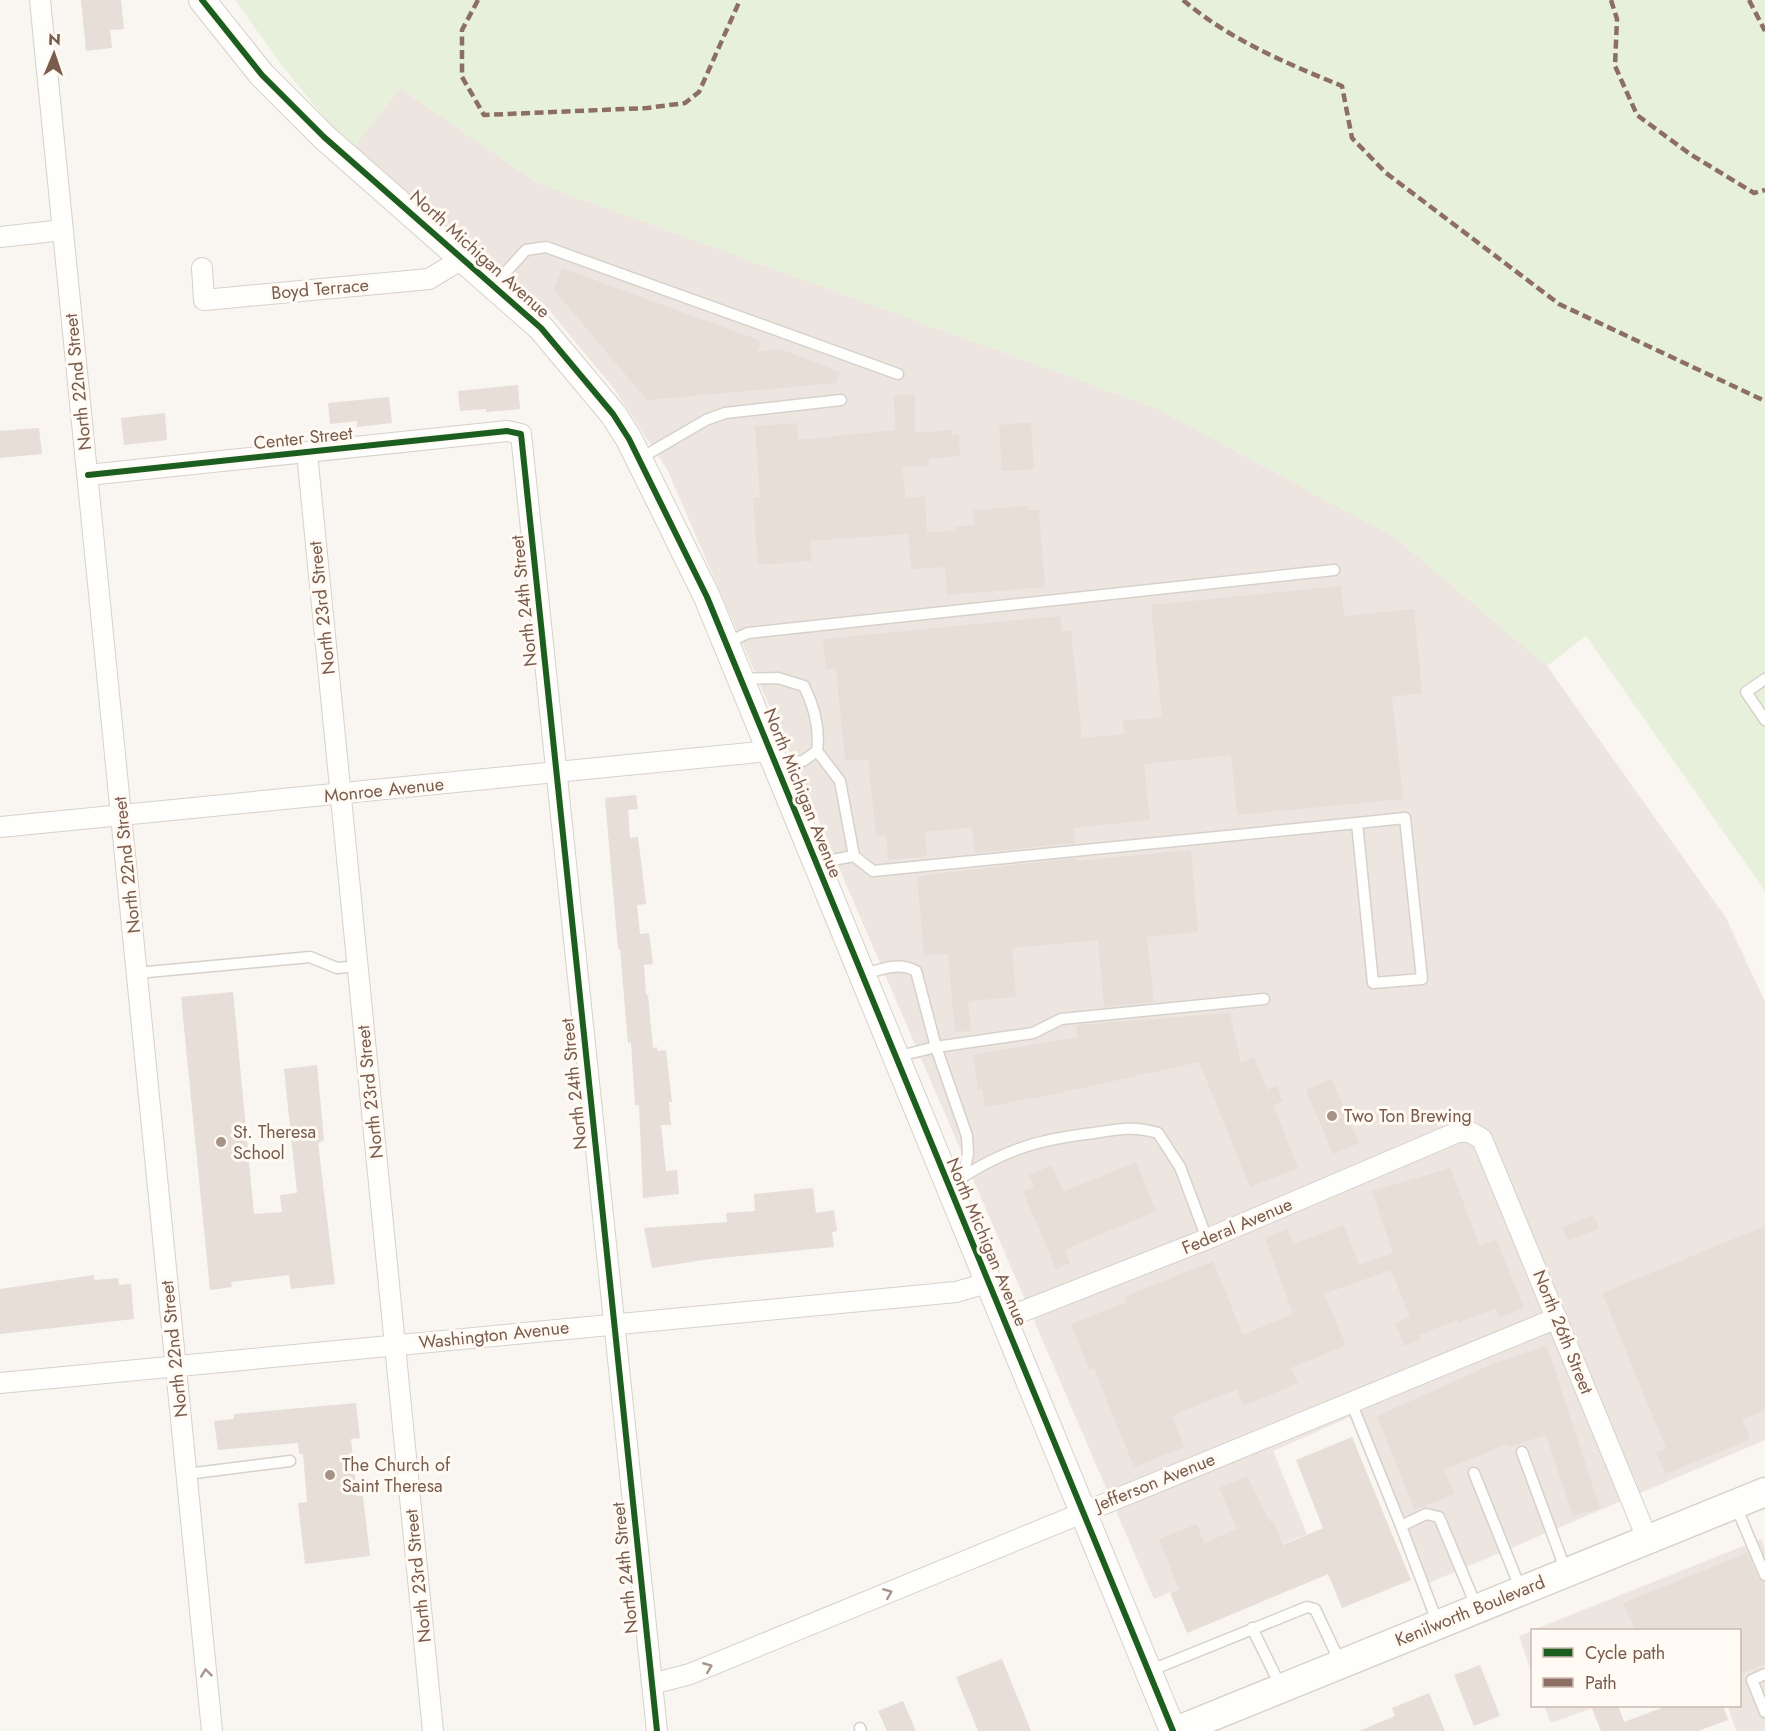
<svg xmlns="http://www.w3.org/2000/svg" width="1765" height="1731" font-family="Jost,sans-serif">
<rect width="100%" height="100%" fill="#f9f5f0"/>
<g fill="#ede5e0">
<path d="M400,88l137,95 619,225 240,130 151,128 179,252 39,84v438l-341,145 -70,-170 -81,36 34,83 -153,65 -486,-1128 -53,-81 -70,-85 -194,-154z"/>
<path d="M1761,1539l4,10v182h-29l-8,-25h12v-76h-207z"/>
<path d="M1532,1631v42l-13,-37z"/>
<path d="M1544,1706h54l-47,17z"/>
</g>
<path fill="#e7f0db" d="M235,0h1530v891l-179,-255 -39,30 -151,-128 -240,-130 -619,-225 -137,-95 -49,63 -71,-88z"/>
<g fill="#e6ded7">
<path d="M81,0h40l3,29 -14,1 2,18 -26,3z"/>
<path d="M562,268l199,73 -4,11 23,-3 60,23 -4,11 -189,17 -93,-110z"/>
<path d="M518,385l2,24 -34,3v-3l-26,2 -2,-20z"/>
<path d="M894,395h21v38l37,-3v5l7,-1 1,22 -31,3v7l-27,1 4,31 19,-2 2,37 29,-3 -1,-3 19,-2 -1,-15 55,-4v4h11l6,77 -98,8 -2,-28 -34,2 -3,-35 -98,7 2,20 -54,4 -5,-67h7l-5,-72 42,-3 1,17 97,-10z"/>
<path d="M389,397l3,26 -35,4v-6l-27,3 -2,-21z"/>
<path d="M165,413l2,27 -43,5 -3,-27z"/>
<path d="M1031,422l3,47 -32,2 -3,-46z"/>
<path d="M39,428l3,26 -42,4v-27z"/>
<path d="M1341,586l3,30 70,-7 8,84 -30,4 11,102 -166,16 -6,-60 -87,9 6,56 -77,8 2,15 -100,10 -3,-26 -47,5 2,24 -39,4 -2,-25 -10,1 -8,-77 -23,2 -9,-92h-10l-3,-30 237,-23 2,15h9l11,107 43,-4 -2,-13 39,-4 -11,-112z"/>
<path d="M636,795l2,14 -10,1 2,28 8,-1 4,32 4,35 -9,1 3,29 9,-1 4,31 -9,1 2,30h2l5,53 4,-1 1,4 8,-1 6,52h-3l2,23h-10l5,46 11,-1 2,24 -36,4 -4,-93h-4l-4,-63 -3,1 -8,-94h-2l-13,-151z"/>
<path d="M1191,850l7,82 -51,5 7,65 -50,5 -6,-67 -86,8 4,49 -48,4 3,30 -16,1 -7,-78 -24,2 -7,-80 159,-18v3z"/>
<path d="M233,992l21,222 28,-2 -2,-17 17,-2 -13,-124 33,-4 7,75 -6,3 17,141 -44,5 -2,-14 -58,7 1,5 -22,3 -29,-293z"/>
<path d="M1230,1013l11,50 13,-6 13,33 10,-4 6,15 -10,4 25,63 -48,19 -51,-125 -148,33 -66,12 -3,-18 -4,1 -5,-35 105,-18 -2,-12z"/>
<path d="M1332,1079l27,64 -26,11 -27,-64z"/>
<path d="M1136,1162l20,49 -92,39 6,13 -14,6 -33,-78 11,-4 -5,-12 23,-10 11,27z"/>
<path d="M1450,1168l30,78 16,-7 28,69 -24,10 -4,-10 -37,15 -2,-3 -38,15 2,4 -17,7 -9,-23 15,-6 -19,-47 -67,24 22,51 -55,23 7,15 -54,23 -7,-17 -65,27 12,31 -50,20 -40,-99 -5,2 -18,-46 56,-22 -3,-5 89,-36 30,74 50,-21 -28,-76 22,-9 6,15 51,-19 15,40 34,-12 -21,-62z"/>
<path d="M813,1188l3,25 18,-3 3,21 -5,1 2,15 -124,12 -58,9 -8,-40 83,-6 -1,-9 29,-2 -1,-17z"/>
<path d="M1593,1215l6,13 -31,13 -6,-13z"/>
<path d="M1765,1226v184l-23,9 8,20 -85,35 -9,-22 10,-4 -64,-155z"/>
<path d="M94,1275v5l24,-2 1,7 12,-1 3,35 -134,15v-45z"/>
<path d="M1547,1346l53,162 -27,8 -27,-81 -38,12 -1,-3 -63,26 10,24 -39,16 -38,-94 116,-52z"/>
<path d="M356,1403l4,35 -9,1 6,57h6l7,60 -65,8 -7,-61 9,-1 -4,-48h-4l-1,-11 -80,7 -4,-29 20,-2v-5z"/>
<path d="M1352,1437l59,143 -69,28 -14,-34 -141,59 -17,-40 9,-4 -20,-50 38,-15 7,19 33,-14 -18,-41 28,-12 23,46 3,-1 10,24 40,-17 -27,-68z"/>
<path d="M1747,1553l11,25 7,4v82l-25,10v-44h-105l-12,-27z"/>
<path d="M1002,1659l29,72h-53l-22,-54z"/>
<path d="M1480,1665l20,51 -26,10 -20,-51z"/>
<path d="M1429,1693l16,38h-86l36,-15 -3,-8z"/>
<path d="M903,1701l13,30h-29l-9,-20z"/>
<path d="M1591,1706h27l6,16 43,-16h56l5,14 -30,11h-97z"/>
</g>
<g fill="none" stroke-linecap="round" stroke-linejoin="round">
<g stroke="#d7d1cb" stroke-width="13">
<g id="service">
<path d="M494,285l32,-35 20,-3 352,127"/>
<path d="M639,459l67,-39 19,-7 116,-13"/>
<path d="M726,643l22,-10 586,-63"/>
<path d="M740,679l38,-1 26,8c10,20 16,43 13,65l-14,10 -26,3"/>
<path d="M1765,679l-19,13 19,28"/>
<path d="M854,856l19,15 484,-48 48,-5 17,161 -49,4 -16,-160"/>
<path d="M816,863l38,-7 -14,-75 -23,-30"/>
<path d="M137,973l173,-16 27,11 20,-2"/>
<path d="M861,975c19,-5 37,-14 55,-4l20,76 31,89 1,18 -5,23"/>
<path d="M895,1057l41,-10 97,-14 28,-14 203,-20"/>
<path d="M964,1176c45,-28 78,-37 130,-43 26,-4 39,-7 64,0l22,34 27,72"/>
<path d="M1351,1402l50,124"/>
<path d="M1522,1452l44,119"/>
<path d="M1474,1473l47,117"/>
<path d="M187,1474l103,-13"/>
<path d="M1735,1504l30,71"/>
<path d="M1438,1624l-37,-98 25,-12 13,3 38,91"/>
<path d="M1252,1628l29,59"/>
<path d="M1149,1671l158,-64 8,2 26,55"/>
<path d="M1765,1674l-13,6 13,32"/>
<path d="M860,1728l1,3"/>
</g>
</g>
<g stroke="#d7d1cb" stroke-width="22">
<g id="minor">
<path d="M40,0l172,1731"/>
<path d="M0,237l63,-7"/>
<path d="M202,268l2,32 225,-21 23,-14 8,-10"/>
<path d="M307,453l126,1278"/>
<path d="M88,475l419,-44 14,3 136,1297"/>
<path d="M0,827l769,-76"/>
<path d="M1003,1319l204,-80 251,-107h12l12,7 165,399"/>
<path d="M0,1383l956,-91 31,-9"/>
<path d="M652,1684l38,-10 867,-356"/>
</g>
</g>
<g stroke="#d7d1cb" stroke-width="28">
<path id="tertiary" d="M202,0l60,75 62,62 217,191 72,86 16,25 78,158 466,1134"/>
</g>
<g stroke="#d9d2cb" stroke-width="31">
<path id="secondary" d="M1176,1731l589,-239"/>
</g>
<use href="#service" stroke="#fefefd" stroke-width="10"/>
<use href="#minor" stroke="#fefefd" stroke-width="20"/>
<use href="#tertiary" stroke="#fefefd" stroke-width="26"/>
<use href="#secondary" stroke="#fefefd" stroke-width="28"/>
<g stroke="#8d6e63" stroke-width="4.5" stroke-dasharray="9 4.5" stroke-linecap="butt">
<path d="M478,0l-16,30v47l22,38 163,-7 38,-5 14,-11 41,-92"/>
<path d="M1183,0c47,40 103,63 159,86l10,52 34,35 173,131 206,97"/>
<path d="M1611,0l6,19 -2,47 22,49 53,39 64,39 11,-3"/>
<path d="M1749,0l16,31"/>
</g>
<g stroke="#fffaf3" stroke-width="10">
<g id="cycleway">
<path d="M202,0l60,75 62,62 217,191 72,86 16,25 78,158 466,1134"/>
<path d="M88,475l419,-44 14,3 136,1297"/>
</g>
</g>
<use href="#cycleway" stroke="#1b5e20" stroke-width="6"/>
</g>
<defs><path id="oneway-chevron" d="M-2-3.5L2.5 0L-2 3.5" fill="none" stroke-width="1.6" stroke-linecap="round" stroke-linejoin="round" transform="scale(1.5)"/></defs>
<g stroke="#a8958b">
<use href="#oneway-chevron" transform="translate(888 1593) rotate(-22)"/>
<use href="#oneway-chevron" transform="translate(708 1667) rotate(-22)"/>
<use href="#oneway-chevron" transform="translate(206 1673) rotate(-96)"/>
</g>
<g fill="#a69286" stroke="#fffaf3" stroke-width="2">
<circle cx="1332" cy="1116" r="6"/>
<circle cx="221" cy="1142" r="6"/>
<circle cx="330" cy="1475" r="6"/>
</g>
<g text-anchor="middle" stroke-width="6" stroke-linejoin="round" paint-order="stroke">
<g font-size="18" fill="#7a5c4d" stroke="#fffaf3">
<text transform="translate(480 254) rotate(42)" y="6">North Michigan Avenue</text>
<text transform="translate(320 289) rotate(-5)" y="6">Boyd Terrace</text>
<text transform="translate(78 382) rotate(-96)" y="6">North 22nd Street</text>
<text transform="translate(303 438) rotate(-6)" y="6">Center Street</text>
<text transform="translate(524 601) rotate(-96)" y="6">North 24th Street</text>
<text transform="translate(322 608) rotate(-96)" y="6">North 23rd Street</text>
<text transform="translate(384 790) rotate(-6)" y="6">Monroe Avenue</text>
<text transform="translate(803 793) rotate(68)" y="6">North Michigan Avenue</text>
<text transform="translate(127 865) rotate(-96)" y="6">North 22nd Street</text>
<text transform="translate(574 1084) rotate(-96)" y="6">North 24th Street</text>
<text transform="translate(370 1092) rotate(-96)" y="6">North 23rd Street</text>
<text transform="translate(1237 1226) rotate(-23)" y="6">Federal Avenue</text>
<text transform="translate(987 1242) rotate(67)" y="6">North Michigan Avenue</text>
<text transform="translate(1563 1332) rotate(68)" y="6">North 26th Street</text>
<text transform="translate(494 1335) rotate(-6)" y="6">Washington Avenue</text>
<text transform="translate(174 1349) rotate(-96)" y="6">North 22nd Street</text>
<text transform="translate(1155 1482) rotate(-22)" y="6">Jefferson Avenue</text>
<text transform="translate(625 1568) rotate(-96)" y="6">North 24th Street</text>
<text transform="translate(418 1576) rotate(-96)" y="6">North 23rd Street</text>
<text transform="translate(1470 1611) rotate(-22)" y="6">Kenilworth Boulevard</text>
</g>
<g font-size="18" fill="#7a5c4d" stroke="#fffaf3" text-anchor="start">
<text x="1344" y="1122">Two Ton Brewing</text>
<text x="233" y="1138">St. Theresa<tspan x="233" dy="21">School</tspan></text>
<text x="342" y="1471">The Church of<tspan x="342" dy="21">Saint Theresa</tspan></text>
</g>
</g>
<rect x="1531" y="1629" width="210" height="78" fill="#fffaf3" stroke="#cabbb1" stroke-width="1.5"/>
<rect x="1543" y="1648" width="30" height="9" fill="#1b5e20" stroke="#cabbb1" stroke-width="1.5"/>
<text x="1585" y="1659" font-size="18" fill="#7a5c4d">Cycle path</text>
<rect x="1543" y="1678" width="30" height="9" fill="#8d6e63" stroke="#cabbb1" stroke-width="1.5"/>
<text x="1585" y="1689" font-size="18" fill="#7a5c4d">Path</text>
<g transform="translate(54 54) rotate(2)" stroke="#fffaf3" stroke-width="4.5" paint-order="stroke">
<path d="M0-4.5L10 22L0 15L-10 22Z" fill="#7a5c4d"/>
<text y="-9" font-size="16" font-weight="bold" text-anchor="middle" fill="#7a5c4d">N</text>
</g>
</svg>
